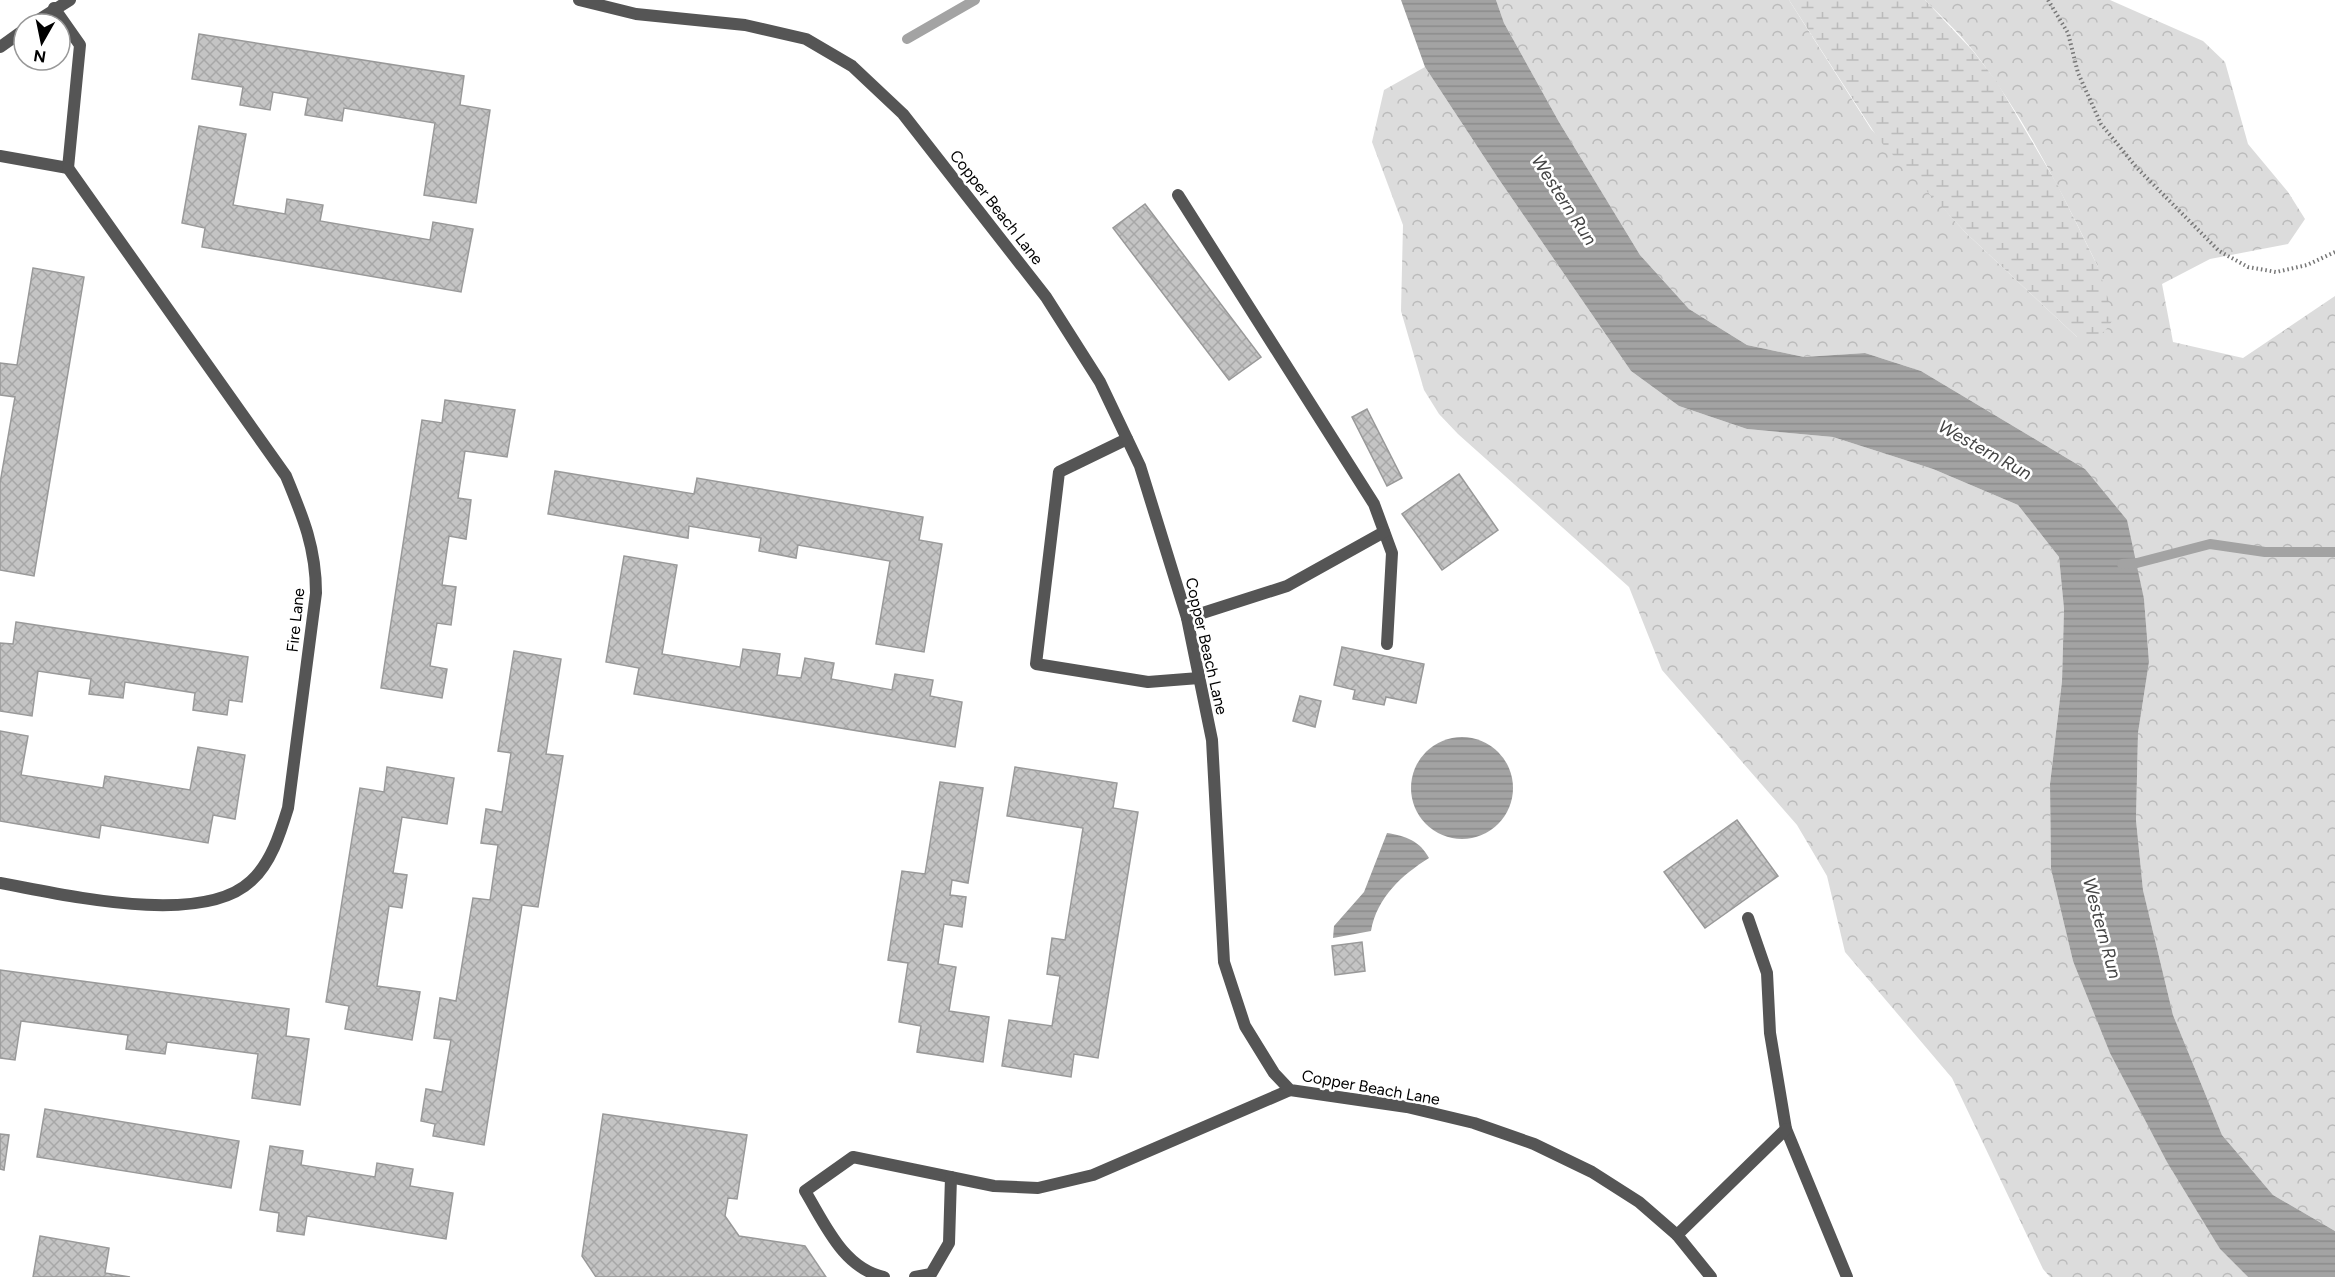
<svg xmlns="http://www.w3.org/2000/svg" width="2335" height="1277" font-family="Figtree,sans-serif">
<defs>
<pattern id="forest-crowns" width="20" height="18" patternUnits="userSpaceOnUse" patternTransform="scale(1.5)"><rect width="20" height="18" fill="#dcdcdc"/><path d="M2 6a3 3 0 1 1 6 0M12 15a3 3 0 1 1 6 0" fill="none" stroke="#bbb"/></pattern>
<pattern id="wetland-marsh" width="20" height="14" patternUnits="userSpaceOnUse" patternTransform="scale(1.5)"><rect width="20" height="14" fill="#dcdcdc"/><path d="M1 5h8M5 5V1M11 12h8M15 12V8" fill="none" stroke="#bbb"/></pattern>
<pattern id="water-rules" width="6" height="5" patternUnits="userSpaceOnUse" patternTransform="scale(1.5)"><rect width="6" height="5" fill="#a3a3a3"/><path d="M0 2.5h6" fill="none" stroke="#8b8b8b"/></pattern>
<pattern id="building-cross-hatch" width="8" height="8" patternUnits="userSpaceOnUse" patternTransform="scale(1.5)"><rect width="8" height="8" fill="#c4c4c4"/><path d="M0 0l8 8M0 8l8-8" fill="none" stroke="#a7a7a7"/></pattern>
</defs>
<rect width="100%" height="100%" fill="#fff"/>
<g fill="url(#forest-crowns)">
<path d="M1496,0h293l82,129 95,104 111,104 21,-70c-36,-74 -73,-149 -123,-214 -15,-19 -33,-36 -50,-53h185l93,41 22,21 23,82 40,48 17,27 -17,25 -78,15 -48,25 11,58 70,16 92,-62v935l-62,-36 -51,-60 -49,-120 -30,-125 -7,-70 2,-87 11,-71 -5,-63 -59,-130 -164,-98 -56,-18 -61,4 -57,-12 -58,-36 -49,-54 -81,-133 -55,-99z"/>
<path d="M1425,67l73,111 133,193 48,35 68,23 86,8 100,32 85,36 41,52 5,52 -2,72 -12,103 1,85 22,92 147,288 28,28h-198l-7,-8 -91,-191 -107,-126 -18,-76 -30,-51 -135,-155 -33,-83 -171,-153 -19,-20 -15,-24 -23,-79 2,-86 -31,-83 12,-52z"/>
</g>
<path fill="url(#wetland-marsh)" d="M1789,0h136l48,51 24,31 60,102 41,83 16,50c-9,18 -17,22 -37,20l-111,-104 -87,-93z"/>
<g fill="url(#water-rules)">
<path d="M1401,0h95l8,23 55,99 81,133 49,54 58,36 57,12 61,-4 56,18 164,98 42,51 17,79 5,63 -11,71 -2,87 7,70 30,125 49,120 51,60 62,36v46h-87l-28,-28 -53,-87 -57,-109 -37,-92 -22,-92 -1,-85 12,-103 2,-72 -5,-52 -41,-52 -85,-36 -100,-32 -86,-8 -68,-23 -48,-35 -133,-193 -73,-111z"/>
<circle cx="1462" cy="788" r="51"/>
<path d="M1387,833c19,3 33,8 42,25 -27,17 -52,39 -58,73l-38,7 1,-12 30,-34z"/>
</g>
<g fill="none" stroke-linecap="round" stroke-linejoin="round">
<g stroke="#a3a3a3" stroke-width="10">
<path d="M907,39l68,-39"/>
<path d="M2122,564l15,-1 73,-19 55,8h70"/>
</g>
</g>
<g fill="url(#building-cross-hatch)" stroke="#999" stroke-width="1.5">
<path d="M199,34l265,42 -4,29 30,5 -14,93 -52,-8 11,-72 -91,-15 -2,13 -37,-6 3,-17 -35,-6 -3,18 -30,-5 3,-18 -51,-8z"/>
<path d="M199,126l47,8 -13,71 52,9 2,-15 36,6 -3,16 110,19 3,-18 40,7 -12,63 -259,-45 3,-19 -23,-5z"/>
<path d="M1145,204l116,153 -32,23 -116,-152z"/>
<path d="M33,268l51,9 -50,299 -34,-6v-87l15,-86 -15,-2v-32l17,2z"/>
<path d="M445,400l70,10 -8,47 -42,-6 -7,47 13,2 -5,39 -17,-3 -7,49 14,2 -5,38 -14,-2 -7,43 17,3 -5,29 -61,-10 41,-268 20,3z"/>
<path d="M1367,409l35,69 -15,8 -35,-69z"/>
<path d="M555,471l139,23 3,-16 226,39 -4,23 23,4 -18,108 -48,-8 14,-83 -92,-16 -2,13 -37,-7 2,-13 -72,-12 -1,12 -140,-24z"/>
<path d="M1459,474l39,56 -56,40 -40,-56z"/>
<path d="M624,556l53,9 -15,89 78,13 3,-18 37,5 -3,21 24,3 4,-20 29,5 -3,16 61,11 3,-16 38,6 -3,16 32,6 -7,45 -321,-53 5,-26 -33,-6z"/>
<path d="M16,622l232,35 -6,45 -13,-2 -2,15 -34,-5 2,-17 -70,-11 -2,16 -34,-4 2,-15 -53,-8 -6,45 -32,-5v-68l13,1z"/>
<path d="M1342,647l82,17 -8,39 -30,-6 -2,8 -31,-6 2,-9 -21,-5z"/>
<path d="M514,651l47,8 -15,95 17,2 -25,151 -16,-2 -38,240 -51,-9 2,-12 -14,-3 5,-32 16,3 9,-52 -17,-2 6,-40 16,3 17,-103 17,2 8,-55 -17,-2 5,-34 16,3 9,-59 -13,-2z"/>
<path d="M1300,696l21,5 -6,26 -22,-6z"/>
<path d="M0,731l28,5 -7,39 82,13 2,-12 85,14 8,-43 47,8 -10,64 -22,-4 -5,28 -107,-18 -2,13 -99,-17z"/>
<path d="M387,767l67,11 -7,46 -45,-7 -9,56 14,2 -5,33 -13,-2 -12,80 43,6 -8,48 -67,-11 4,-23 -23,-4 34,-214 24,4z"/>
<path d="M1015,767l102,16 -4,25 25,4 -40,246 -24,-4 -3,23 -69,-11 7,-46 43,6 8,-50 -13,-2 5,-36 13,2 18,-112 -76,-12z"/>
<path d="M940,782l43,6 -15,95 -16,-3 -2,15 16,2 -4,30 -18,-3 -6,40 18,3 -7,44 40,6 -6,45 -66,-10 4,-26 -22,-4 9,-59 -20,-3 14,-89 23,3z"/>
<path d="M1737,820l41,56 -73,52 -41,-56z"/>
<path d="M1362,942l3,29 -30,4 -3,-29z"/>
<path d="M0,970l289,39 -3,27 23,3 -9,66 -48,-7 6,-44 -91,-12 -2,12 -39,-5 2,-14 -107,-14 -6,39 -15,-2z"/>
<path d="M45,1109l194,32 -8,47 -194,-31z"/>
<path d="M603,1114l144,21 -10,64 -9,-1 -3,18 14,20 66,10 21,31h-230l-14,-21z"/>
<path d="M0,1134l9,1 -5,35 -4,-1z"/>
<path d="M270,1146l33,5 -2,14 74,12 2,-14 36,6 -3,17 43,7 -7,46 -139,-23 -3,19 -27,-4 2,-18 -19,-3z"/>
<path d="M40,1236l69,12 -4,25 25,4h-97z"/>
</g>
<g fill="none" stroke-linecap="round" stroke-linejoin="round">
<path stroke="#777" stroke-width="4" stroke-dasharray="1.5 3" stroke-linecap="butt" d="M2048,0l20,33 10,40 23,51 36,44 82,83 29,16 28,5 31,-7 28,-13"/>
<g stroke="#555" stroke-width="12">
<path d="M0,156l68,12 12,-123 -26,-37"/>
<path d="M1178,195l196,309 18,49 -5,91"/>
<path d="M1127,439l-68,33 -23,192 112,18 51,-4"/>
<path d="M1187,618l100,-32 97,-54"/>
<path d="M0,883c62,11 201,45 251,-2 20,-18 29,-47 37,-73l28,-215c0,-45 -13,-76 -30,-117l-218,-308"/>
<path d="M1748,918l19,55 3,60 16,96 61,148"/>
<path d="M1677,1235l109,-106"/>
<path d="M884,1277c-41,-9 -59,-53 -79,-86l48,-34 141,29 44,2 55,-13 197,-85"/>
<path d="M915,1277l16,-3 18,-31 2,-66"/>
</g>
<g stroke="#555" stroke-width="12">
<path d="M579,0l57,14 109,11 61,14 46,27 51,48 143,183 54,85 40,84 47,152 25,122 12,222 21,64 29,47 16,17 117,17 67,16 60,21 58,28 47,30 38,33 34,42"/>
<path d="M32,24l38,-24"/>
<path d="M0,47l24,-17"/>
</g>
</g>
<g text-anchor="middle" stroke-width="5" stroke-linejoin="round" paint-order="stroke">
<g font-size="16" fill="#000" stroke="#fff">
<text transform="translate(997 207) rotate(52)" y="6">Copper Beach Lane</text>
<text transform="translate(295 620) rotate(-84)" y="6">Fire Lane</text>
<text transform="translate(1207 646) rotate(77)" y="6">Copper Beach Lane</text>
<text transform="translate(1371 1087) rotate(10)" y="6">Copper Beach Lane</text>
</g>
<g font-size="18" font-style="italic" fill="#444" stroke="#fff">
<text transform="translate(1564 200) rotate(57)" y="6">Western Run</text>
<text transform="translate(1985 450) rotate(29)" y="6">Western Run</text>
<text transform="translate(2102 928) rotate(75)" y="6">Western Run</text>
</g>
</g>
<g transform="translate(42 42) rotate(189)"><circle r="28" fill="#ffffff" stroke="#999999" stroke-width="1.5"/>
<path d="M0-4.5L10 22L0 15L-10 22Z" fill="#000000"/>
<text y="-9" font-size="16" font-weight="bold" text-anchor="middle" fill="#000000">N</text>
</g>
</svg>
